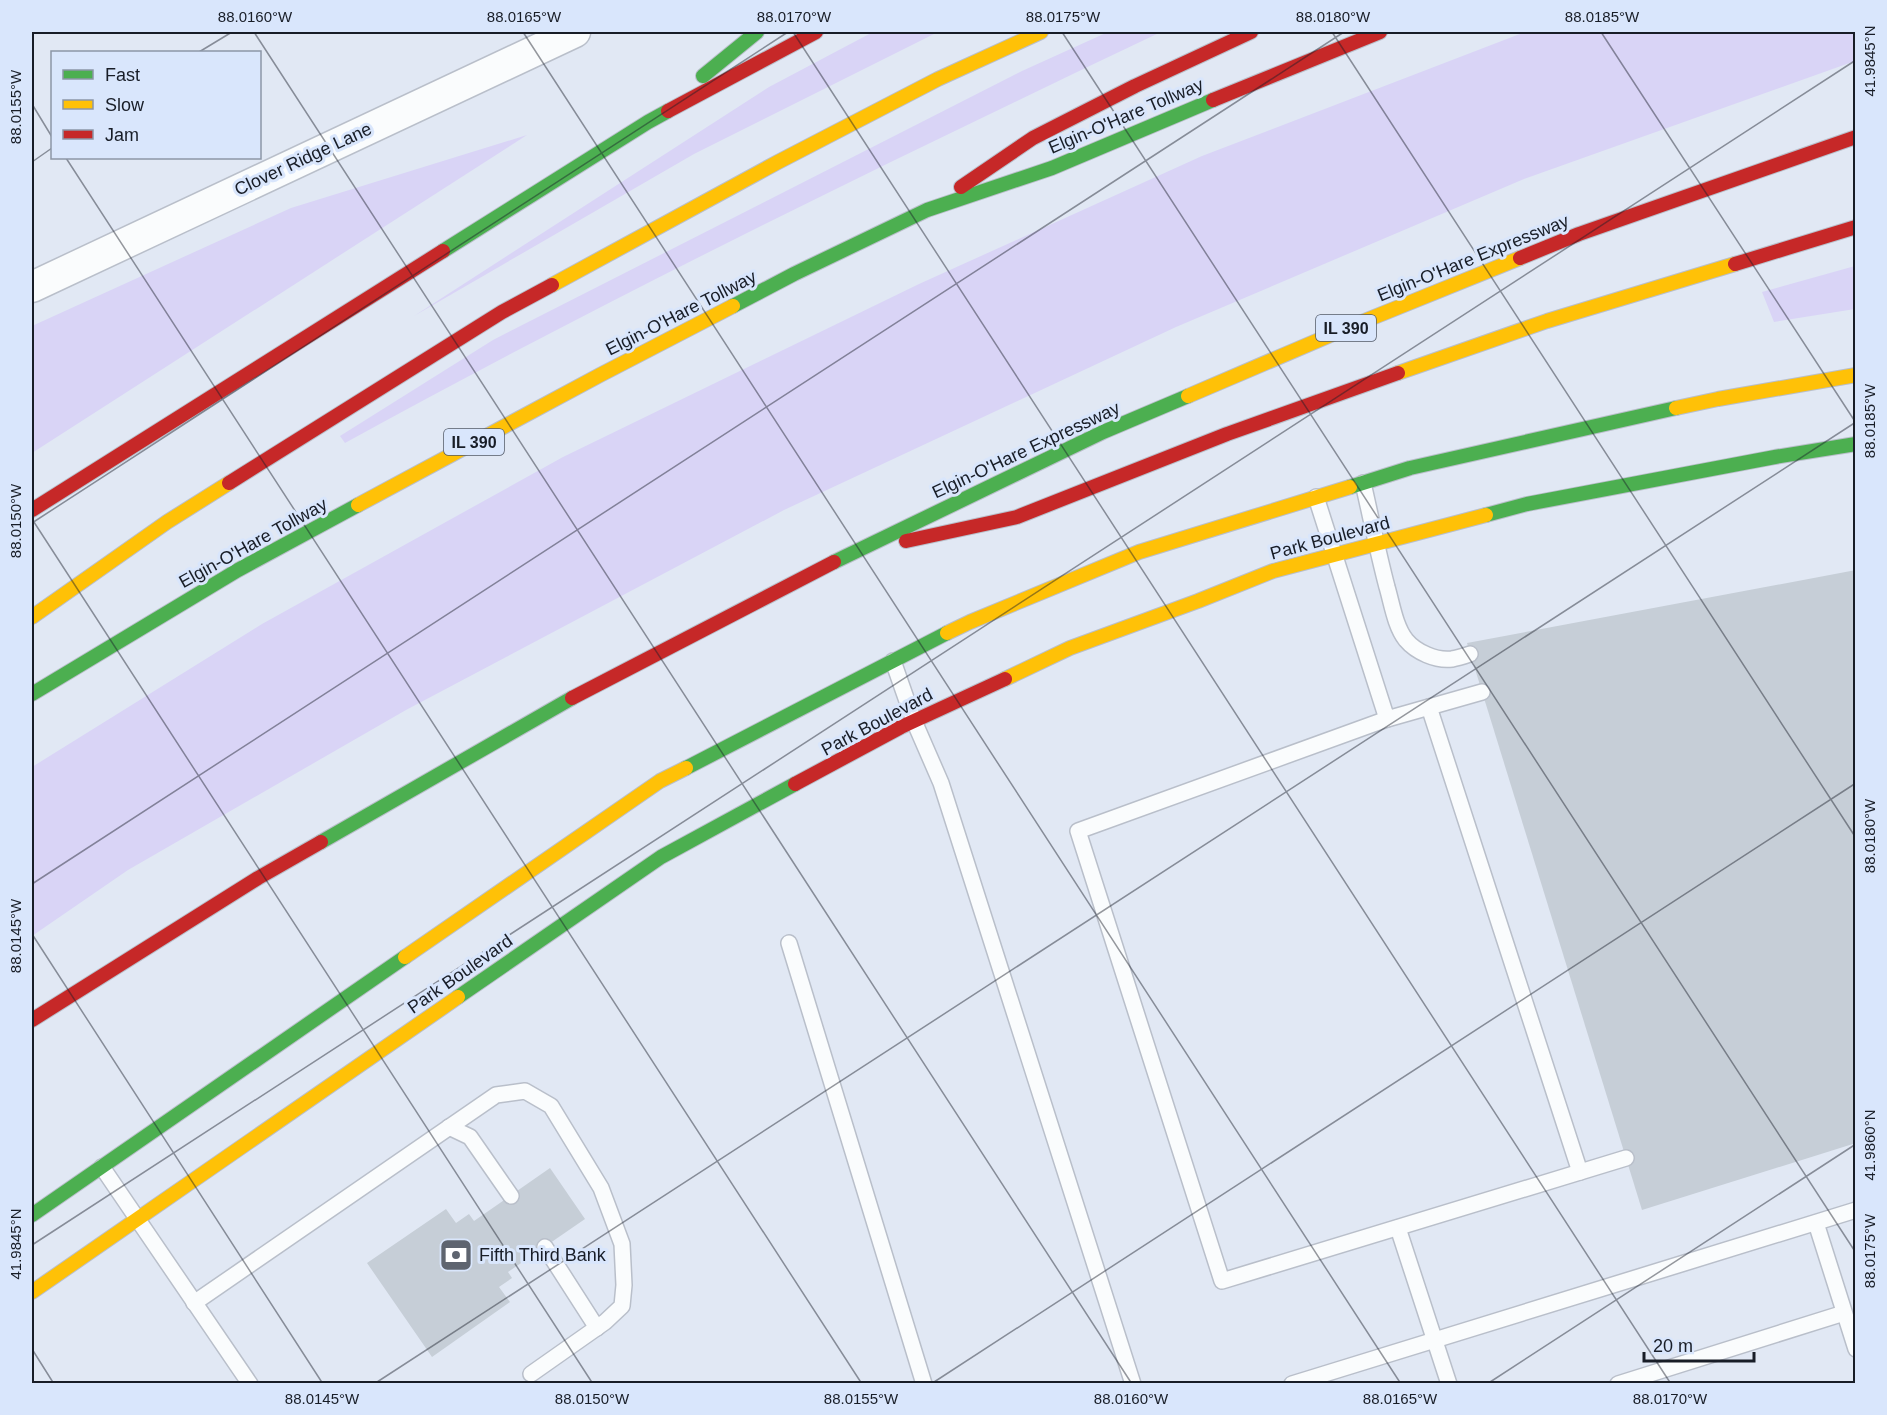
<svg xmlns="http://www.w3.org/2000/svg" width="1887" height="1415" font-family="Helvetica,sans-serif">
<rect width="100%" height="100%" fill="#e1e8f4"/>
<g fill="#d9d4f6">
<path d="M873,32h65l-244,122 -280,162 355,-229z"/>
<path d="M1108,32h53c-275,131 -549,264 -816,411l-5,-7 153,-96 529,-269z"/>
<path d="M1525,32h330v29l-331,118 -348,148 -392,183 -378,200 -278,160 -96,66v-169l230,-143 301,-167 356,-173 283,-128z"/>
<path d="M527,135l-495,318v-127l259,-118z"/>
<path d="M1855,266v43l-81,13 -12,-30z"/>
</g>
<g fill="#c6ced7">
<path d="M1856,570v573l-214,67 -175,-567z"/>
<path d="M550,1168l35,51 -77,53 4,6 -13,9 11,15 -78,55 -65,-94 79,-54 10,14 13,-9 5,7z"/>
</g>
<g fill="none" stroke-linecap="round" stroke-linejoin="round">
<g stroke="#b9bfca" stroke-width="18">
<g id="lane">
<path d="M1363,483c8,35 15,70 24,104 5,17 8,39 19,53 10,12 30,21 46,19 6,-1 12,-3 18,-5"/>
<path d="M1316,497l71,222 95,-27"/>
<path d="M893,661l21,60 27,62 192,601"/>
<path d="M1429,707l151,465"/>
<path d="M1387,719l-309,112 144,450 404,-123"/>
<path d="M789,943l135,441"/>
<path d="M449,1127l21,10 41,59"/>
<path d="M102,1167l148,217"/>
<path d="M1816,1223l40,126"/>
<path d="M1398,1228l51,156"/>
<path d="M545,1247l52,81"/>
<path d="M194,1303l302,-208 29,-4 26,15 50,82 21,56 2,41 -2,21 -17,16 -74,52"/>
<path d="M1292,1384l564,-174"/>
<path d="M1618,1384l226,-71"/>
</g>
</g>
<g stroke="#b9bfca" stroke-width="33">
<path id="street" d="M32,287l543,-255"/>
</g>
<g stroke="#b9bfca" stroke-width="16">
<g id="fast">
<path d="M703,76l54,-44"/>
<path d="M443,251l205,-129 20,-11"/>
<path d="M733,306l61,-32 133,-64 125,-42 161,-68"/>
<path d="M1350,487l60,-19 266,-60"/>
<path d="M1486,515l41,-11 248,-47 81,-13"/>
<path d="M834,562l269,-130 85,-36"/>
<path d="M32,694l206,-124 120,-65"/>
<path d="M686,768l261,-135"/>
<path d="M321,842l251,-144"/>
<path d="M458,997l203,-140 134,-73"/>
<path d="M32,1215l373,-258"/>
</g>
</g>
<g stroke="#b9bfca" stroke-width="16">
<g id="slow">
<path d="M552,285l226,-123 160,-83 103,-47"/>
<path d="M1398,373l149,-52 188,-57"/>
<path d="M1188,396l159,-68 173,-70"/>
<path d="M1676,408l42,-9 138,-24"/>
<path d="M358,505l242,-130 133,-69"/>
<path d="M32,617l135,-95 62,-39"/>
<path d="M947,633l23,-11 169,-70 211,-65"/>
<path d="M1005,679l65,-31 128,-47 75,-30 213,-56"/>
<path d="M405,957l255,-176 26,-13"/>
<path d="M32,1292l426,-295"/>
</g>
</g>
<g stroke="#b9bfca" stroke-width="16">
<g id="jam">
<path d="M1213,100l167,-68"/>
<path d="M668,111l148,-79"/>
<path d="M961,187l72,-49 102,-52 116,-54"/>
<path d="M1520,258l59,-24 277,-97"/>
<path d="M1735,264l121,-37"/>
<path d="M229,483l273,-171 50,-27"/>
<path d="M32,510l411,-259"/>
<path d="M906,541l111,-24 210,-83 171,-61"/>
<path d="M572,698l262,-136"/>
<path d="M795,784l106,-57 104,-48"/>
<path d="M32,1020l226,-142 63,-36"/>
</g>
</g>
<use href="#lane" stroke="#fafcfd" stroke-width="15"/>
<use href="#street" stroke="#fafcfd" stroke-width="30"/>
<use href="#fast" stroke="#4caf50" stroke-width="14"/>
<use href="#slow" stroke="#ffc107" stroke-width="14"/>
<use href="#jam" stroke="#c62828" stroke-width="14"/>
</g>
<path fill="none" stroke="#181d27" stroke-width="1.5" stroke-opacity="0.45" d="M254,32l878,1352M523,32l878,1352M793,32l878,1352M1062,32l794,1221M1332,32l524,806M1601,32l255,391M199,52l33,-20M32,104l20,33M66,158l796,1226M32,162l20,-14M32,519l561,865M32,523l756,-491M32,884l1312,-852M32,934l291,450M32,1245l1824,-1185M32,1349l22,35M374,1384l1482,-962M931,1384l925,-601M1487,1384l369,-240"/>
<defs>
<g id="bank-square" transform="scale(1.725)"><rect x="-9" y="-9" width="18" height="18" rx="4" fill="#5e646f" stroke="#d9e6fc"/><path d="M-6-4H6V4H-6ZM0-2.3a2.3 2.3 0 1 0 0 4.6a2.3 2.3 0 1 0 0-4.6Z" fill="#fff"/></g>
</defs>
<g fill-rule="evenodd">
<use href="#bank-square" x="456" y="1255"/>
</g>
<g text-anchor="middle" stroke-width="6" stroke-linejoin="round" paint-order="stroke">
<g fill="#d9e6fc" stroke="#525967" stroke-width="1.5">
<rect x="1316" y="315" width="60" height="26" rx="4.5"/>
<rect x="444" y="429" width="60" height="26" rx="4.5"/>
</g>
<g font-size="16" font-weight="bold" fill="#181d27">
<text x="1346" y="334">IL 390</text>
<text x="474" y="448">IL 390</text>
</g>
<g font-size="18" fill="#181d27" stroke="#d9e6fc">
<text transform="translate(1126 116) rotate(-23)" y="6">Elgin-O'Hare Tollway</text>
<text transform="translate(303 159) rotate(-25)" y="6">Clover Ridge Lane</text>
<text transform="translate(1473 258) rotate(-22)" y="6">Elgin-O'Hare Expressway</text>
<text transform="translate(681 313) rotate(-27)" y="6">Elgin-O'Hare Tollway</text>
<text transform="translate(1026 450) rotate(-25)" y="6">Elgin-O'Hare Expressway</text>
<text transform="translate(1330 538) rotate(-15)" y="6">Park Boulevard</text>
<text transform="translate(253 543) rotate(-29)" y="6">Elgin-O'Hare Tollway</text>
<text transform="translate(877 722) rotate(-28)" y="6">Park Boulevard</text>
<text transform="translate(460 974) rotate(-35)" y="6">Park Boulevard</text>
</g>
<g font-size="18" fill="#181d27" stroke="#d9e6fc" text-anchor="start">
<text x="479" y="1261">Fifth Third Bank</text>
</g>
</g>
<rect width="1887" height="1415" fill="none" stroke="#d9e6fc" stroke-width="66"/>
<rect x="51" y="51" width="210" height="108" fill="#d9e6fc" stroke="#8c96a7" stroke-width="1.5"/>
<rect x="63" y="70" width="30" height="9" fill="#4caf50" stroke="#8c96a7" stroke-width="1.5"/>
<text x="105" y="81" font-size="18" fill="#181d27">Fast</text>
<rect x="63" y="100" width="30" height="9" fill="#ffc107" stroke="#8c96a7" stroke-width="1.5"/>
<text x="105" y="111" font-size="18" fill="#181d27">Slow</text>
<rect x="63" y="130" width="30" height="9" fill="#c62828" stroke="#8c96a7" stroke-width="1.5"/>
<text x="105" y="141" font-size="18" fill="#181d27">Jam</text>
<path d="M1644 1352v9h110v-9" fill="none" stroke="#181d27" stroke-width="3"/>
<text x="1653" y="1352" font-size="18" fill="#181d27" stroke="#d9e6fc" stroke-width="4.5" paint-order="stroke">20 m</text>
<rect x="33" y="33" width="1821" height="1349" fill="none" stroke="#181d27" stroke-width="2"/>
<g font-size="15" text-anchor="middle" fill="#181d27">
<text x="255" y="22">88.0160°W</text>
<text x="524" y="22">88.0165°W</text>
<text x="794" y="22">88.0170°W</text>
<text x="1063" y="22">88.0175°W</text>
<text x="1333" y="22">88.0180°W</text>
<text x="1602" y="22">88.0185°W</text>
<text transform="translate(1870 61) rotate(-90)" y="5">41.9845°N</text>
<text transform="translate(16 107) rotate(-90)" y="5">88.0155°W</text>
<text transform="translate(1870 421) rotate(-90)" y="5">88.0185°W</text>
<text transform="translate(16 521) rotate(-90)" y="5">88.0150°W</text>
<text transform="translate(1870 836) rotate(-90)" y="5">88.0180°W</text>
<text transform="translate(16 936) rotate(-90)" y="5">88.0145°W</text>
<text transform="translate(1870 1145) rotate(-90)" y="5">41.9860°N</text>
<text transform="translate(16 1244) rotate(-90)" y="5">41.9845°N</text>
<text transform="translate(1870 1251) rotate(-90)" y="5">88.0175°W</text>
<text x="322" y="1404">88.0145°W</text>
<text x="592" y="1404">88.0150°W</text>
<text x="861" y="1404">88.0155°W</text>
<text x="1131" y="1404">88.0160°W</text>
<text x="1400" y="1404">88.0165°W</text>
<text x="1670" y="1404">88.0170°W</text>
</g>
</svg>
